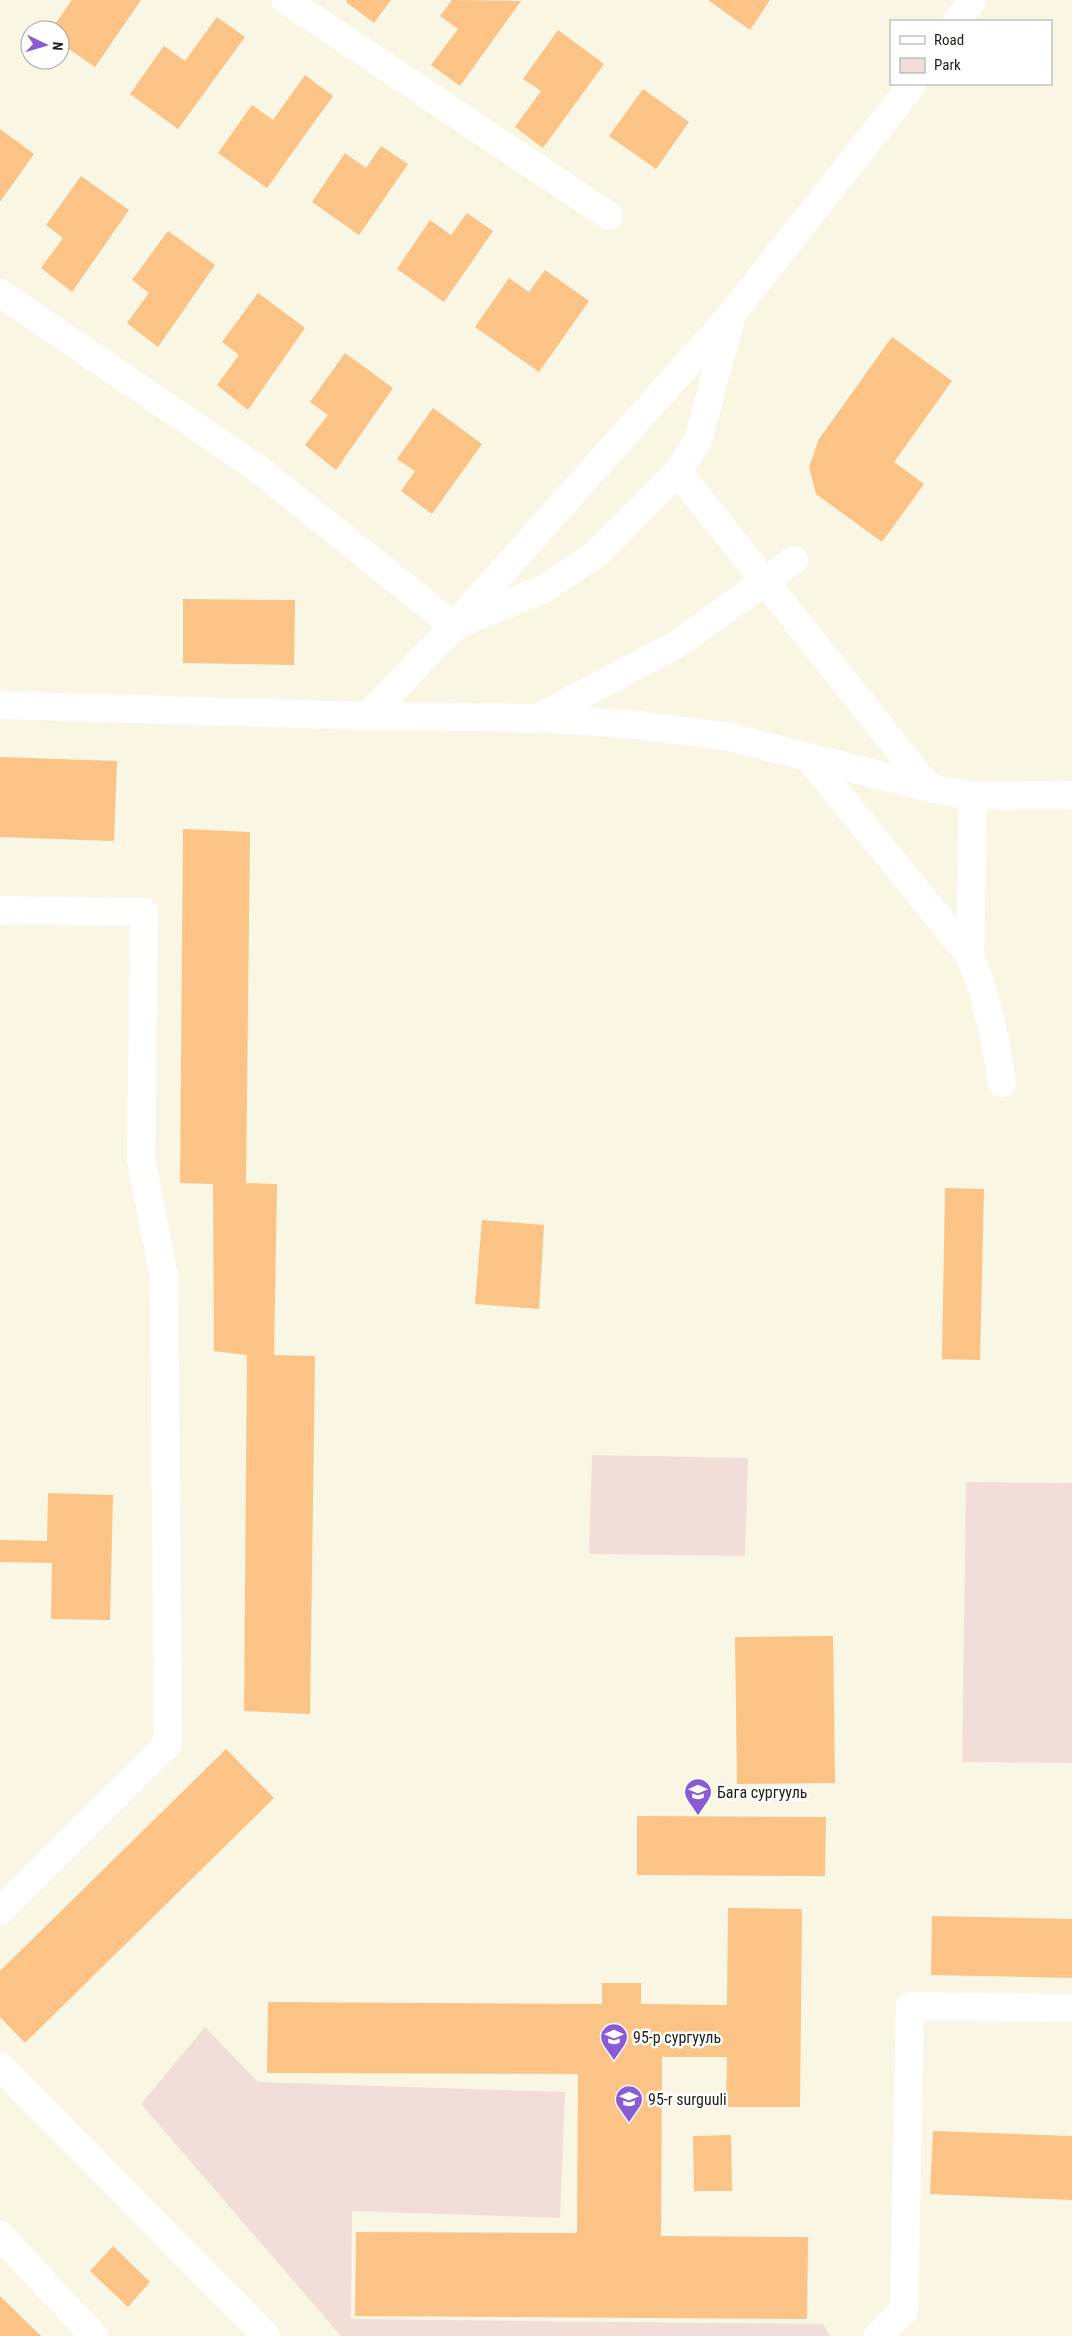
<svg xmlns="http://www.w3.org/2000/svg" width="1072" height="2336" font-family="'Roboto Condensed',sans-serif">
<rect width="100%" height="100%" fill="#f9f7e4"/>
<g fill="#f2ded9">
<path d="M592,1455l156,3 -3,98 -156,-2z"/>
<path d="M966,1482l106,1v280l-110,-1z"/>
<path d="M205,2027l53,55 307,10 -5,126 -208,-7 -1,108 472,5 7,12h-489l-200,-232z"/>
</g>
<g fill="#fbc386">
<path d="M72,0h69l-46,67 -35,-24v-13h-9z"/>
<path d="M347,0h44l-17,23 -28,-21z"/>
<path d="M452,0l69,1 -61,85 -29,-21 27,-36 -18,-13z"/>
<path d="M708,0h62l-20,30z"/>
<path d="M217,17l28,20 -67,92 -48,-35 34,-48 21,15z"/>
<path d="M558,30l46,34 -61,84 -28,-21 26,-36 -18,-12z"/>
<path d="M305,75l28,21 -66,92 -49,-35 34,-48 21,15z"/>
<path d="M643,89l46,33 -33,47 -47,-33z"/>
<path d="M0,129l34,25 -34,48z"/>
<path d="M381,146l27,18 -49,71 -47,-33 33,-49 21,15z"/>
<path d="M81,176l48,34 -57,82 -31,-24 22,-30 -17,-13z"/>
<path d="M467,213l26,18 -49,71 -47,-33 33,-49 21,15z"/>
<path d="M168,231l47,34 -57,82 -31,-24 22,-30 -17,-13z"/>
<path d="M545,270l44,31 -50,71 -64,-45 34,-49 20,14z"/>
<path d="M258,293l47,35 -57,82 -31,-25 22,-30 -17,-13z"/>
<path d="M892,337l60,44 -58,81 30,22 -42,58 -66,-48 -7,-27 10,-28z"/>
<path d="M345,353l48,35 -57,82 -31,-25 23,-30 -18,-13z"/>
<path d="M433,408l49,36 -50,70 -31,-23 14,-20 -18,-12z"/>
<path d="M183,599l112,1 -1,65 -111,-2z"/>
<path d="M0,757l117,4 -3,80 -114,-4z"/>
<path d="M183,829l67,3 -4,351 31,1 -3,171 41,1 -5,358 -66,-3 3,-356 -33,-4 -1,-167 -33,-1z"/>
<path d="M945,1188l39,1 -4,171 -38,-1z"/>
<path d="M482,1220l62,5 -5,84 -64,-5z"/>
<path d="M48,1493l65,2 -3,125 -59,-1 1,-56 -52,-1v-22l47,1z"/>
<path d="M833,1636l2,147 -98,1 -2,-147z"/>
<path d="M226,1749l48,49 -249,245 -25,-26v-46z"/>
<path d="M637,1816l189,1 -1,59 -188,-1z"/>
<path d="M728,1908l74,1 -2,198h-74l1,-50h-65l-1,179 147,1 -1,82 -452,-3 1,-84 221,1 1,-159 -311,-1 1,-71 334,2v-21h39v21l86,1z"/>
<path d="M932,1916l140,3v59l-141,-3z"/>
<path d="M933,2131l139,5v64l-142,-6z"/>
<path d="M731,2135l1,56h-38l-1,-55z"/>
<path d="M113,2246l37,36 -22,25 -38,-36z"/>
<path d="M0,2296l41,40h-41z"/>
</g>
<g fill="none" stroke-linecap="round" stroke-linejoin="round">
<g stroke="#fff" stroke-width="28">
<path d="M286,0l323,216"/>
<path d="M957,21l15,-21"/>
<path d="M0,293l257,175 197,158 90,-37 52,-35 82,-82 20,-32 34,-126"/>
<path d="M678,472l251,316"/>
<path d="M0,705l368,11 170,2 100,7 92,12 199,51 44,8 99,-1"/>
<path d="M368,716l86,-90 278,-312 181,-230"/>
<path d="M538,718l141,-75 115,-83"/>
<path d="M807,756l163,200c18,43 25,82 32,127"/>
<path d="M0,910l144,2 -3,248 23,116 4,468 -168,167"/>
<path d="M970,956l3,-160"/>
<path d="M0,2066l266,270"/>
<path d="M0,2235l94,101"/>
<path d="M878,2336l26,-26 6,-304 162,2"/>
</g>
</g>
<defs>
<g id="school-pin" transform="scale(1.4375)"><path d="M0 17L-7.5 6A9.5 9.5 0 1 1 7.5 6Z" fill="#895cd5" stroke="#fff"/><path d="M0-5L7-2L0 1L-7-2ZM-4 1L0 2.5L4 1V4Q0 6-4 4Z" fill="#fff"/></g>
</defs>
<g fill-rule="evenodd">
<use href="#school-pin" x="698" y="1792"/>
<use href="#school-pin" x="614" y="2037"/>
<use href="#school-pin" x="629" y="2099"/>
</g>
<g text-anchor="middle" stroke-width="5" stroke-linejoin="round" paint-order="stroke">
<g font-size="16" fill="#1f1e17" stroke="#fff" text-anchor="start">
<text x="717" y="1798">Бага сургууль</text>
<text x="633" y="2043">95-р сургууль</text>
<text x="648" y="2105">95-r surguuli</text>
</g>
</g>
<rect x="890" y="20" width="162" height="65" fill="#ffffff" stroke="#a5a5a2"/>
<rect x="900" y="36" width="25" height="8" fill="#ffffff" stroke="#a5a5a2"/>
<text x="934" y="45" font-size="15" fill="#1f1e17">Road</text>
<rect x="900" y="58" width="25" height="15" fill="#f2ded9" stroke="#a5a5a2"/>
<text x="934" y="70" font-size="15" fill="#1f1e17">Park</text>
<g transform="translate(45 45) rotate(95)"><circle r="24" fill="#ffffff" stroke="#a5a5a2"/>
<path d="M0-4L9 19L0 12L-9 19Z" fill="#895cd5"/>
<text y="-8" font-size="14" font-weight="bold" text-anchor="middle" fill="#1f1e17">N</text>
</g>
</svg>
